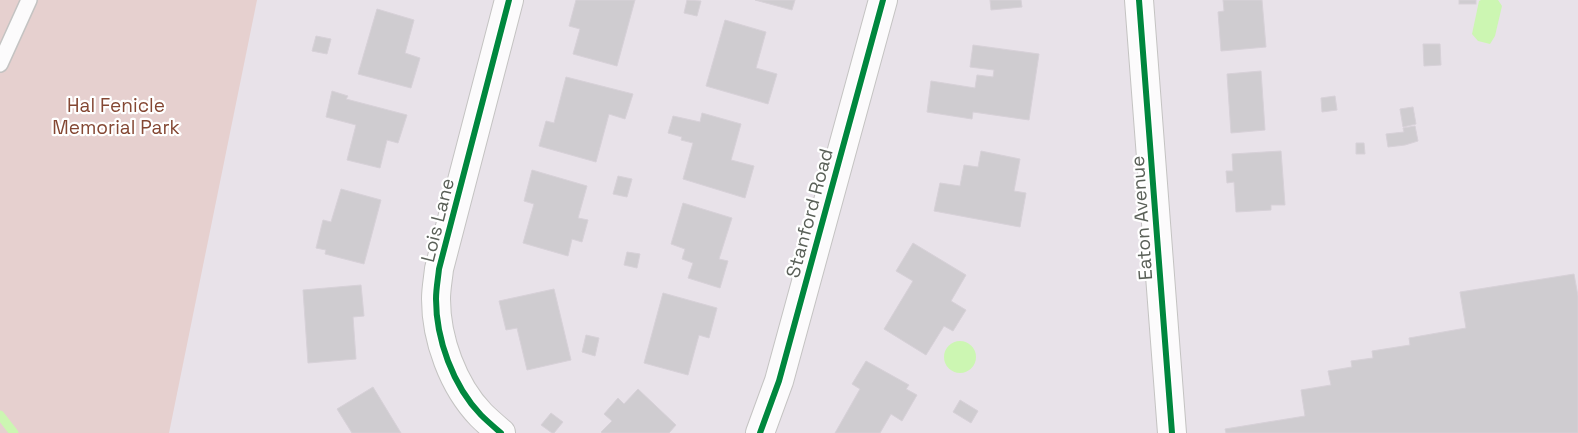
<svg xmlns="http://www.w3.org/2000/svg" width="1578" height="433" font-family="'Space Grotesk',sans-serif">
<rect width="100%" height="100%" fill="#e8e2e9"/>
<path fill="#e6d0cf" d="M0,0h257l-88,433h-169z"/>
<g fill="#ccf6b2">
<path d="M1481,0h17l4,6 -7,30 -5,8 -12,-3 -6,-7 7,-33z"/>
<circle cx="960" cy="357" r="16"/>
</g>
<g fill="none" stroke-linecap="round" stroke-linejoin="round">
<path stroke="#ccf6b2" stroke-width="9" d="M0,415l14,18"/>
</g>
<g fill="#cfccd0" stroke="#d7d1d8">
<path d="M576,0h59l-18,66 -44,-12 7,-25 -11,-3z"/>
<path d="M687,0l14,1 -4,15 -13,-3z"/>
<path d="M755,0h40l-3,10z"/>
<path d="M990,0h31l1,7 -31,3z"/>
<path d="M1223,0h39l4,47 -45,4 -3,-39 6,-1z"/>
<rect x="1459" y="0" width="17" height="4"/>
<path d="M377,9l37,11 -9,33 15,5 -9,30 -53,-14z"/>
<path d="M725,20l41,12 -10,36 21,6 -9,30 -62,-18z"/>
<path d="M316,36l15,3 -4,15 -15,-3z"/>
<path d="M1423,44h17l1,21 -17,1z"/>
<path d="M973,45l66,9 -10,66 -56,-8 -1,7 -45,-7 4,-31 44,7 2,-13 16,2 1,-7 -24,-3z"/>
<path d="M1261,71l4,59 -34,3 -4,-59z"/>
<path d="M566,77l67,17 -8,25 -16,-5 -13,48 -57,-16 7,-25 8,2z"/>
<path d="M332,91l16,5 -2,3 61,16 -9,28 -11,-3 -7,28 -33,-8 9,-35 -30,-8z"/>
<path d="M1335,96l2,14 -15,2 -1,-14z"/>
<path d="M1413,107l3,17 -13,3 -3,-18z"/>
<path d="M702,113l39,11 -10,36 23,6 -9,32 -62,-19 10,-36 -12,-3 1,-3 -14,-4 5,-17 27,6z"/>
<path d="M1415,126l3,15 -13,4 -17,2 -2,-13 18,-2 -1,-4z"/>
<path d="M1356,143h8l1,11h-9z"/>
<path d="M981,151l39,8 -6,32 12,2 -6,34 -86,-16 6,-28 20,3 4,-21 14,2z"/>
<path d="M1281,151l4,54h-14v5l-35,2 -2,-30 -7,1 -1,-12h7l-1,-17z"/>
<path d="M532,170l55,16 -9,32 10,2 -6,22 -10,-3 -4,17 -45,-13 11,-39 -10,-3z"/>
<path d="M618,176l14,3 -5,18 -14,-3z"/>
<path d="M341,189l40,11 -17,64 -39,-10 1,-4 -10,-2 7,-28 8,2z"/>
<path d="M683,203l49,15 -13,41 9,2 -8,27 -32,-10 5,-15 -11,-4 3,-10 -14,-5z"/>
<path d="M913,243l53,32 -15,26 15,9 -13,21 -9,-5 -18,29 -42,-26 29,-48 -17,-10z"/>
<path d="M627,252l13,2 -3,14 -13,-3z"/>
<path d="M1574,274l4,22v137h-352l-1,-4 80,-13 -4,-26 30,-5 -3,-14 24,-4 -1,-6 22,-3 -1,-7 38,-6 -1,-7 57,-10 -6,-36z"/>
<path d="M361,285l3,31 -11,1 3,42 -48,4 -5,-73z"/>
<path d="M554,289l17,71 -44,10 -10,-42 -11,2 -7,-29z"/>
<path d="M663,293l54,15 -8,30 -10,-3 -11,40 -44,-12z"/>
<path d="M586,335l13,3 -4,18 -13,-4z"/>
<path d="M866,361l43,24 -3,4 11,6 -15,26 -11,-7 -11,19h-45l25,-44 -8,-5z"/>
<path d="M373,387l28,46h-49l-15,-24z"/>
<path d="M638,389l38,36 -7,8h-67l-1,-1 11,-11 -8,-7 14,-16 6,6z"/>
<path d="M960,400l18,11 -7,12 -18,-11z"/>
<path d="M551,413l12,9 -9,11h-2l-11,-8z"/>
</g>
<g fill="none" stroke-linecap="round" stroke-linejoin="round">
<g stroke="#c4c3c2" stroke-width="18">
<path id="service" d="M0,64l29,-64"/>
</g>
<g stroke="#c4c3c2" stroke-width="30">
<g id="minor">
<path d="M501,433c-7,-6 -14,-12 -20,-18 -28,-29 -45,-76 -45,-116 0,-10 2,-20 3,-30l70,-269"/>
<path d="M760,433l19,-52 104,-381"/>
</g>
</g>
<g stroke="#c4c3c2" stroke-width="30">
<path id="tertiary" d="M1139,0l33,433"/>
</g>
<use href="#service" stroke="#fcfbfc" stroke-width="15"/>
<use href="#minor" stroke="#fcfbfc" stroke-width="28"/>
<use href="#tertiary" stroke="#fcfbfc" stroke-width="28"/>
<g stroke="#fff" stroke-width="9">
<g id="cycleway">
<path d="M1139,0l33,433"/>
<path d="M501,433c-7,-6 -14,-12 -20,-18 -28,-29 -45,-76 -45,-116 0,-10 2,-20 3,-30l70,-269"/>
<path d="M760,433l19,-52 104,-381"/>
</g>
</g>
<use href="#cycleway" stroke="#00873e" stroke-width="6"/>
</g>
<g text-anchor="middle" stroke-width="4.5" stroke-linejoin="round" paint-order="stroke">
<g font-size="19" fill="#844733" stroke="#fff">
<text x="116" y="112">Hal Fenicle<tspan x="116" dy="22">Memorial Park</tspan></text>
</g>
<g font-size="19" fill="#5a6058" stroke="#fff">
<text transform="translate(809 213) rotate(-75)" y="7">Stanford Road</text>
<text transform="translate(1141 218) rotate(-94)" y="7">Eaton Avenue</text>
<text transform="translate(437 220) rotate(-76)" y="7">Lois Lane</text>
</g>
</g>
</svg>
